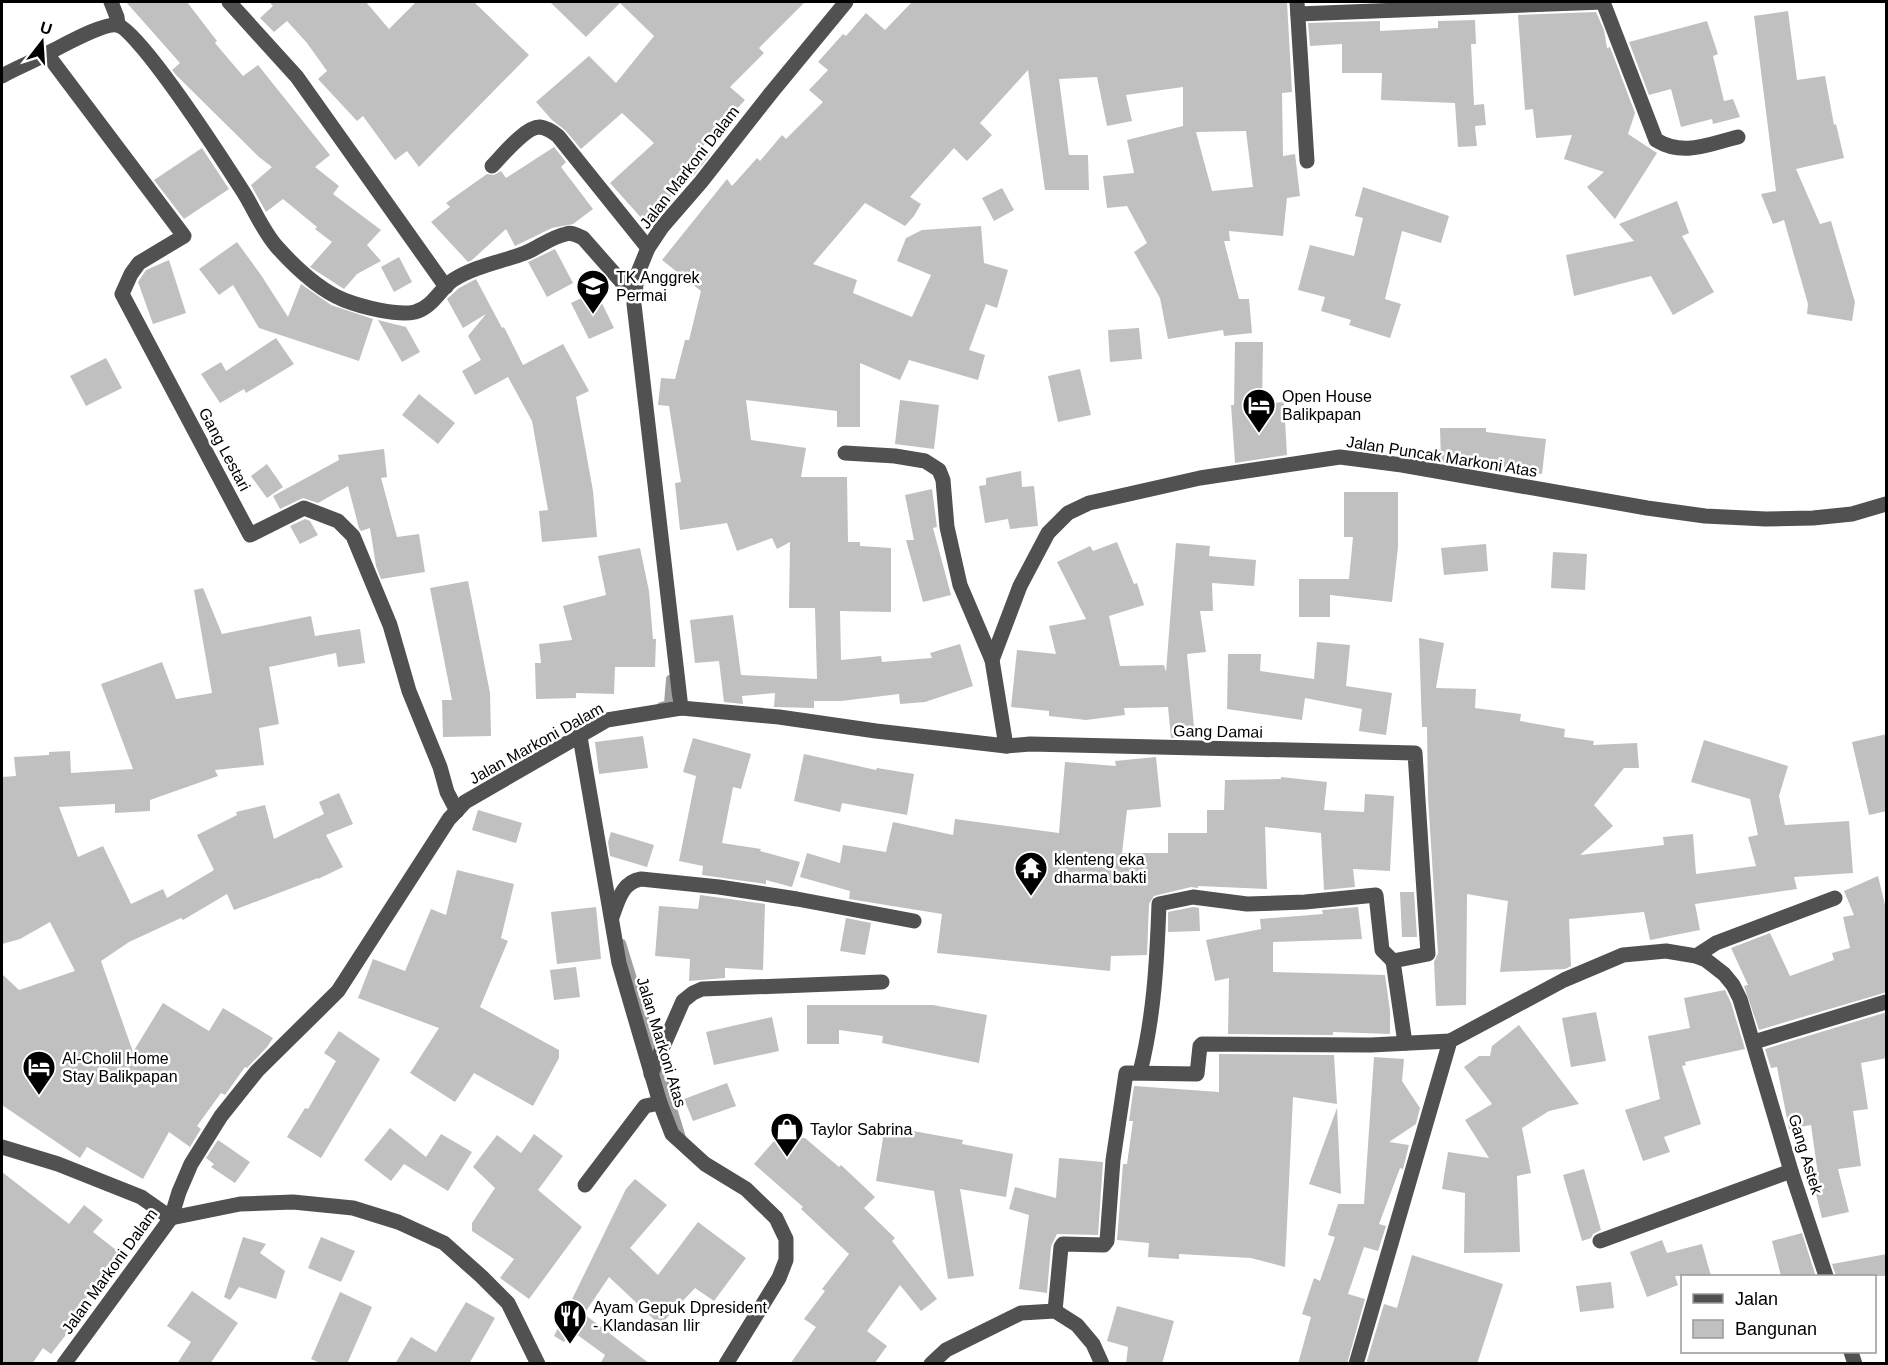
<svg xmlns="http://www.w3.org/2000/svg" width="1888" height="1365" font-family="Helvetica,sans-serif">
<rect width="100%" height="100%" fill="#fff"/>
<g fill="none" stroke-linecap="round" stroke-linejoin="round">
<g stroke="#9f9f9f" stroke-width="8">
<path d="M661,706l7,-2 2,-25"/>
<path d="M622,943l61,198"/>
</g>
</g>
<g fill="#c0c0c0" fill-rule="evenodd">
<path d="M126,2h61l30,39 -2,2 28,33 15,-11 72,90 -15,12 24,19 -6,8 48,36 -14,15 14,16 -24,13 -13,15 -34,-22 22,-25 -17,-13 2,-2 -34,-28 -17,13 -15,-27 21,-18 -13,-10 -83,-82 -4,-5 8,-7z"/>
<path d="M269,2h97l23,27 27,-27h58l55,53 -110,112 -12,-16 -12,9 -32,-44 -6,5 -39,-42 9,-8 -20,-28 -20,-22 -13,11 -14,-14 13,-12z"/>
<path d="M550,2h255l-46,46 5,5 -34,34 15,13 -42,46 7,9 -16,20 -50,46 -34,-38 44,-40 -32,-30 -41,36 -16,-19 -13,-10 -16,-18 53,-46 27,27 38,-47 -34,-33 -34,34z"/>
<path d="M912,2h375l5,90 -10,1 1,63 12,-2 5,42 -13,2 -4,38 -54,-5 1,10h-6l15,58h10l3,34 -28,3 -1,-6 -55,9 -8,-41 -26,-46 13,-9 -20,-37 -20,2 -4,-32 31,-3 -7,-33 56,-14v-39l-57,8 6,26 -25,5 -10,-49 -38,2 10,76h19l1,35h-44l-17,-120 -48,53 12,12 -25,26 -13,-13 -44,49 11,7 -7,12 -9,10 -40,-23 -52,61 44,16 -4,13 59,24 19,-42 -34,-14 9,-23 16,-8 59,-4 3,37 24,7 -11,38 -11,-4 -17,46 16,5 -7,25 -69,-20 -9,20 -40,-17v64h-23v-16l-91,-11 5,40 55,8 -5,29h46l1,65h12v4l31,2v64l-51,-1 1,49 40,-4 1,6 50,-4 -2,-5 30,-9 13,42 -48,16 -25,2 -1,-10 -58,7h-27v7l-40,-1 1,-14 -33,3 1,8 -19,-2 -5,-41 -24,2 -5,-43 43,-5 8,60 76,4 -2,-71h-26l1,-66 -13,7 -5,-11 -35,13 -10,-28 -47,7 -5,-47 6,-1 -12,-76 -11,-1 3,-27 14,1 10,-39h4l12,-49 -39,-31 65,-81 5,7 25,-28 3,3 22,-26 4,4 37,-37 -14,-12 19,-20 -10,-8 25,-28 3,2 20,-23 19,17zM1246,131l7,56 -41,4 -16,-59z"/>
<path d="M1788,11l9,69 28,-4 9,49 2,-1 8,34 -48,11 24,55 11,-3 24,81 -3,19 -45,-7 1,-10 -24,-84 -11,4 -12,-30 15,-3 -22,-175z"/>
<path d="M1596,12l8,18 3,18 3,-1 25,66 -7,21 29,19 -42,66 -28,-32 17,-15 -40,-13 8,-24 -36,3 -3,-29 -8,1 -7,-95z"/>
<path d="M1475,20l1,24h-5l3,61 10,-1 2,21 -11,1 2,20 -19,1 -3,-44 -74,-3 1,-27h-40v-29l-32,2 -2,-23 72,-2v10l58,-3v-7z"/>
<path d="M1707,21l11,33 -5,2 11,45 9,-2 7,18 -27,7 -1,-5 -31,8 -10,-38 -22,6 -20,-53z"/>
<path d="M554,147l12,15 -5,5 32,42 -20,15 -21,4 -37,18 -9,-17 -34,31 -4,2 -37,-40 19,-15 -4,-4 41,-29 7,1 7,-4 5,7z"/>
<path d="M202,148l27,41 -45,30 -30,-39z"/>
<path d="M1363,187l86,29 -8,27 -39,-12 -17,68 16,5 -11,34 -41,-13 2,-5 -30,-9 4,-14 -27,-7 12,-45 44,11 9,-38 -8,-2z"/>
<path d="M1002,188l12,22 -20,11 -12,-23z"/>
<path d="M1677,201l12,32 -7,3 32,56 -41,23 -22,-39 -77,20 -8,-41 68,-14 -15,-17z"/>
<path d="M237,242l24,33 27,42 13,-33 30,21 42,14 -14,42 -100,-33 -26,-43 -14,10 -20,-26z"/>
<path d="M555,249l18,34 -26,14 -19,-35z"/>
<path d="M399,257l13,25 -18,10 -13,-25z"/>
<path d="M169,260l17,53 -33,11 -15,-42 8,-12z"/>
<path d="M476,279l26,49 2,-1 19,38 40,-21 26,47 -13,6 17,94 4,46 -55,5 -3,-31 9,-1 -16,-89 -24,-44 -33,18 -13,-24 19,-11 -13,-24 18,-22 -23,14 -16,-29 12,-11z"/>
<path d="M596,291l18,37 -25,11 -18,-36z"/>
<path d="M378,320l28,7 14,25 -18,10z"/>
<path d="M1139,328l3,31 -32,3 -2,-32z"/>
<path d="M276,338l18,26 -48,29 -2,-4 -24,14 -19,-29 20,-12 5,9z"/>
<path d="M1235,342h28l-1,62 22,-2 3,53 -52,8 -4,-58h3z"/>
<path d="M106,358l16,30 -36,18 -16,-30z"/>
<path d="M1080,369l11,46 -33,7 -10,-46z"/>
<path d="M419,394l36,29 -17,21 -36,-29z"/>
<path d="M900,400l39,5 -5,44 -39,-5z"/>
<path d="M1440,428h46v4l60,7 -4,35 -38,-5v-5l-48,1 -15,-3z"/>
<path d="M384,449l3,28 -6,1 16,59 22,-3 6,38 -44,7 -5,-13 -6,-38 -9,3 -2,-3 -11,-42 -30,17 -15,-5 -23,11 -7,-13 66,-36 -1,-5z"/>
<path d="M267,464l16,23 -16,11 -16,-22z"/>
<path d="M1021,471l1,16 12,-1 4,40 -28,3 -2,-10 -23,4 -6,-37 7,-1v-7z"/>
<path d="M932,489l5,38 -4,1 18,67 -28,7 -17,-62h8l-9,-45z"/>
<path d="M1344,492h54v55l-6,55 -62,-7v22h-31v-38h50l4,-42h-9z"/>
<path d="M305,519l5,2 8,14 -18,9 -10,-18z"/>
<path d="M1117,542l17,42 3,-1 7,22 -35,11 11,50 44,-1 2,7 10,-129 34,3 -1,10 47,4 -2,26 -42,-3 1,28h-13l6,41 -19,2 8,83 -24,1 -3,-31 -44,1 1,7 -39,5 -37,-4v-5l-38,-4 6,-57 39,4 -7,-28 37,-7 -29,-57 33,-16 3,5z"/>
<path d="M1486,544l2,27 -44,4 -3,-27z"/>
<path d="M640,548l9,43 4,48h3l-1,28h-40l-1,27 -38,-1v5l-40,1 -1,-36h6l-2,-19 33,-4 -9,-34 43,-11 -8,-39z"/>
<path d="M1553,552l34,2 -2,36 -34,-2z"/>
<path d="M468,581l22,112 1,43 -48,1 -1,-37h10l-22,-112z"/>
<path d="M203,588l19,46 89,-18 4,20 45,-7 5,34 -27,4 -2,-14 -67,14 10,57 -20,4 5,37 -49,5 3,6 -68,24v11l-35,2v-9l-56,3 19,50 25,-11 28,58 32,-15 4,9 47,-28 -17,-35 40,-20 -1,-3 29,-7 9,34 50,-25 -5,-12 20,-9 14,31 -27,11 17,32 -25,12v-1l-84,32 -7,-16 -44,26 -2,-2 -52,24 -28,19 32,91 30,-49 46,28 14,-23 50,30 -6,9 -20,21 -2,-1 -20,28 -4,-2 -24,33 4,3 -11,18 -21,-15 -26,47 -56,-32 -7,11 -78,-53v-131l17,16 56,-19 -25,-49 -30,17 -18,5v-167l14,-1 -2,-19 35,-2v-3l21,-1 1,22 62,-4 -32,-85 61,-22 14,37 36,-6 -18,-103z"/>
<path d="M1419,638l25,5 -8,45 40,1 -1,19 46,6 -1,7 45,8 -1,8 30,4 -1,4 44,-2 2,25h-15l-30,37 19,21 -33,29 84,-10 -1,-8 30,-3 3,40 60,-8 -8,-29 10,-2 -8,-36 -59,-17 13,-42 84,26 -9,30 6,29 64,-4 4,52 -59,4 3,12 -102,15 5,26 -50,10 -6,-28 -75,7 2,47 -6,3 -65,3 8,-71 -41,-7 -1,111 -30,1 -2,-44 4,-9 -10,-155 -1,-71h-5z"/>
<path d="M1317,642l33,3 -4,41 46,7 -6,42 -27,-4 3,-22 -57,-11 -3,22 -75,-11 1,-55h33l-1,17 54,8z"/>
<path d="M1887,734v77l-18,4 -17,-73z"/>
<path d="M643,736l5,32 -49,6 -4,-32z"/>
<path d="M693,738l58,16 -10,35 -8,-2 -11,56 39,6 -1,2 40,11 -8,25 -26,-7v4l-64,-9 1,-9 -24,-5 17,-85 -13,-4z"/>
<path d="M804,754l72,16 1,-2 37,6 -7,41 -65,-12 -2,9 -46,-11z"/>
<path d="M1156,757l5,50 -34,3 -5,43h46v-20h39v-23h17l1,-30 56,-1v-2l46,5 -3,28 40,2 1,-18 29,2 -4,75 -37,-2 2,18 -31,3 -3,-57 -56,-6 2,62 -69,-3v2l-7,-1 -37,9 -5,8 -2,51 -36,1 -1,15 -173,-18 5,-39 -93,-15 1,-8 -50,-14 7,-24 33,10 3,-18 43,7 7,-30 60,13 2,-16 104,14 6,-71 51,4 -1,-5z"/>
<path d="M478,810l44,13 -6,20 -44,-13z"/>
<path d="M611,832l43,13 -7,22 -37,-11 -2,-14z"/>
<path d="M457,870l57,14 -13,54 7,3 -28,66 79,43v8l-26,48 -59,-33 -19,29 -45,-29 29,-45 -81,-30 15,-39 32,12 26,-62 15,6z"/>
<path d="M1878,876l9,37v79l-128,38 -15,-44 4,-1 -17,-37 39,-15 20,43 44,-16 -2,-7 18,-5 -7,-31 11,-2 -10,-24z"/>
<path d="M1400,892h14l3,45h-15z"/>
<path d="M700,895l65,9 -2,66 -38,-2v10l-36,3 1,-22 -35,-3 4,-50 39,3z"/>
<path d="M596,907l5,52 -44,5 -6,-52z"/>
<path d="M1193,907l6,1 1,23 -32,1v-20z"/>
<path d="M1358,907l4,32 -89,3v30l112,3 5,36v23l-57,-2v3l-105,-1 1,-56 -14,3 -9,-41 55,-11 -1,-10 63,-5 -1,-4z"/>
<path d="M846,918l25,5 -6,32 -25,-4z"/>
<path d="M576,967l4,30 -26,3 -4,-30z"/>
<path d="M1725,990l6,13 14,46 -60,13 1,3 -4,1 19,58 -37,13 6,15 -27,9 -18,-51 35,-11 -12,-63 42,-8 -6,-30z"/>
<path d="M807,1005h126l54,10 -8,48 -97,-20 1,-7 -44,-6v14h-32z"/>
<path d="M1596,1012l10,49 -35,6 -9,-49z"/>
<path d="M1887,1012v46l-26,5 7,46 -15,2 8,55 -23,3 11,43 -27,6 -7,-28 5,-1 -9,-64 -22,4 -12,-62 -6,1 -6,-19z"/>
<path d="M772,1017l7,34 -65,14 -8,-33z"/>
<path d="M1519,1025l60,79 -30,7 -27,17 9,45 -14,3 3,76 -56,1 1,-60 -23,-4 6,-37 41,6 -24,-38 27,-16 -28,-37 15,-11h11l2,-10z"/>
<path d="M339,1031l41,28 -59,99 -34,-21 18,-29 3,1 28,-48 -12,-8z"/>
<path d="M1219,1054l115,1 3,49 -44,-7 -8,170 -34,-9 -72,-4v5l-31,-2 1,-14 -32,-3 6,-76h4l6,-43h-4l5,-35 85,6z"/>
<path d="M1374,1057l30,2 -2,22 18,27 -4,16 -27,18 20,3 -6,24 -3,-1 -21,56 7,2 -8,25 -14,-4 -16,47 17,5 -18,65h-49l13,-47 -9,-3 12,-36 6,3 15,-44 -7,-2 10,-31h26z"/>
<path d="M727,1083l9,23 -43,15 -9,-22z"/>
<path d="M1337,1108l4,86 -32,-10z"/>
<path d="M794,1118l5,20h6l34,29 2,-2 34,32 -11,11 31,30 -3,3 45,58 -16,12 -21,-26 -33,46 20,15 -13,18h-84l26,-37 -12,-8 21,-28 -3,-2 27,-35 -48,-45 2,-2 -49,-43z"/>
<path d="M885,1126l78,14 -1,4 51,10 -7,43 -46,-8 14,87 -26,3 -14,-88 -58,-10z"/>
<path d="M390,1128l36,29 15,-23 31,18 -24,39 -44,-27 -13,17 -27,-21z"/>
<path d="M534,1134l29,22 -25,34 44,37 -53,72 -29,-21 14,-19 -42,-28v-8l23,-35 -22,-21 24,-32 24,18z"/>
<path d="M218,1140l32,22 -15,21 -24,-16 3,-3 -8,-6z"/>
<path d="M1059,1158l44,4 -5,73 -41,-1 -6,12 -4,47 -28,-4 10,-74 -20,-6 6,-22 41,11z"/>
<path d="M1584,1169l17,61 -8,4 -2,4 -9,3 -19,-66z"/>
<path d="M2,1172l67,52 15,-19 19,15 -10,12 27,21 -34,45 8,6 -20,25 -2,-2 -21,27 -8,-6 -11,16h-30z"/>
<path d="M635,1179l32,26 -37,43 28,27 40,-53 48,36 -32,43 -19,-13 -35,37 -51,-48 -25,37 66,50h-50l5,-9 -33,-24 -8,11 -10,-6 72,-147z"/>
<path d="M1802,1233l13,41 -9,2h-25l-9,-35z"/>
<path d="M243,1237l23,7 -6,9 25,18 -9,28 -37,-12 -9,13 -6,-3z"/>
<path d="M321,1237l34,14 -14,31 -33,-14z"/>
<path d="M1662,1240l5,13 35,-9 9,32h-36l3,9 -31,12 -17,-45z"/>
<path d="M1887,1254v22h-51l-4,-12z"/>
<path d="M1412,1255l91,29 -26,80h-111l18,-60 13,4z"/>
<path d="M1611,1282l3,26 -34,4 -4,-26z"/>
<path d="M192,1291l46,32 -28,41h-33l14,-22 -24,-16z"/>
<path d="M340,1292l32,15 -25,57h-25l-11,-5z"/>
<path d="M466,1302l29,16 -26,46h-74l16,-27 25,15z"/>
<path d="M1117,1306l57,15 -12,43h-36l2,-17 -21,-6z"/>
</g>
<g fill="none" stroke-linecap="round" stroke-linejoin="round">
<g stroke="#515151" stroke-width="15">
<path d="M111,2l6,15 1,8"/>
<path d="M229,2l68,75 149,210"/>
<path d="M1297,2l10,159"/>
<path d="M1298,14l305,-12 53,138c28,17 52,4 82,-3"/>
<path d="M47,54l137,182 -45,27 -8,11 -9,20 128,241 54,-27 34,13 15,15 37,89 19,66 31,76 7,25 10,19"/>
<path d="M2,76c14,-8 30,-14 44,-22 15,-7 56,-31 71,-29 21,3 111,143 127,168 11,18 19,38 33,54 18,20 42,43 67,53 18,7 53,16 71,12 18,-5 24,-22 38,-32 22,-14 48,-18 72,-27 13,-5 26,-16 41,-19 6,-2 11,1 17,4l52,59"/>
<path d="M492,166c10,-10 34,-40 48,-39 7,1 13,5 18,9l90,112"/>
<path d="M845,453l50,3 30,5 14,9 4,10 4,47 13,58 32,75"/>
<path d="M681,708l-47,-404 3,-29 11,-27 14,-21 39,-45 70,-89 75,-91"/>
<path d="M580,737l39,226 41,140 12,31 33,30 41,25 30,29 10,21v21l-7,18 -53,86"/>
<path d="M1006,746l-14,-86 28,-74 28,-53 20,-20 21,-10 111,-25 140,-21 62,8 245,43 58,8 61,3 47,-1 39,-4 34,-10"/>
<path d="M612,917c6,-16 10,-35 29,-38l78,8 78,12 117,22"/>
<path d="M1696,956l20,-13 119,-45"/>
<path d="M1754,1042l132,-40"/>
<path d="M1140,1072c14,-55 17,-111 19,-168l34,-7 54,7 58,-2 71,-7 6,55 11,11"/>
<path d="M651,1074l32,-73 10,-8 9,-4 180,-7"/>
<path d="M2,1147l56,17 83,33 30,21"/>
<path d="M585,1185l60,-79 15,-3"/>
<path d="M171,1218l69,-14 53,-2 60,6 45,14 46,21 37,33 27,27 30,61"/>
<path d="M1600,1241l191,-70"/>
<path d="M1055,1311l6,-64 2,-3 41,1 3,-4 6,-81 13,-87 71,1 3,-28 2,-2 169,1 79,-4"/>
<path d="M1851,1352l4,12"/>
<path d="M64,1364l107,-146 8,-26 12,-28 30,-48 36,-45 81,-80 111,-172 16,-17 142,-82 74,-12 98,9 97,14 130,15 24,-2 385,9 13,201 -35,7 12,82"/>
<path d="M931,1364l15,-14 75,-37 34,-2 22,14 16,19 9,20"/>
<path d="M1356,1364l94,-323 114,-61 59,-25 43,-4 30,5 10,4 18,14 9,11 7,14 51,172 35,105"/>
</g>
</g>
<defs>
<g id="school-pin" transform="scale(1.725)"><path d="M0 17L-7.5 6A9.5 9.5 0 1 1 7.5 6Z" fill="#000" stroke="#fff"/><path d="M0-5L7-2L0 1L-7-2ZM-4 1L0 2.5L4 1V4Q0 6-4 4Z" fill="#fff"/></g>
<g id="hotel-pin" transform="scale(1.725)"><path d="M0 17L-7.5 6A9.5 9.5 0 1 1 7.5 6Z" fill="#000" stroke="#fff"/><path d="M-6-4.5h1.5V1H6V5H4.5V3h-9V5H-6ZM-4 0a1.8 1.8 0 1 1 3.6 0ZM.5 0V-2.5h3Q6-2.5 6 0Z" fill="#fff"/></g>
<g id="temple-pin" transform="scale(1.725)"><path d="M0 17L-7.5 6A9.5 9.5 0 1 1 7.5 6Z" fill="#000" stroke="#fff"/><path d="M0-6L5-2H3V0L6.5 2.5H4V6H1.5V3h-3V6H-4V2.5H-6.5L-3 0V-2H-5Z" fill="#fff"/></g>
<g id="shop-pin" transform="scale(1.725)"><path d="M0 17L-7.5 6A9.5 9.5 0 1 1 7.5 6Z" fill="#000" stroke="#fff"/><path d="M-5-2.5h2.3a2.7 3.5 0 0 1 5.4 0H5L5.5 6h-11ZM-1.5-2.5h3a1.5 2.3 0 0 0-3 0Z" fill="#fff"/></g>
<g id="restaurant-pin" transform="scale(1.725)"><path d="M0 17L-7.5 6A9.5 9.5 0 1 1 7.5 6Z" fill="#000" stroke="#fff"/><path d="M-5-6h1v4h1v-4h1v4h1v-4h1v5L-1.5 .5V6h-2V.5L-5-1ZM5-6V6H3V1.5H1.5Q1.5-4 5-6Z" fill="#fff"/></g>
</defs>
<g fill-rule="evenodd">
<use href="#school-pin" x="593" y="286"/>
<use href="#hotel-pin" x="1259" y="405"/>
<use href="#temple-pin" x="1031" y="868"/>
<use href="#hotel-pin" x="39" y="1067"/>
<use href="#shop-pin" x="787" y="1129"/>
<use href="#restaurant-pin" x="570" y="1316"/>
</g>
<g text-anchor="middle" stroke-width="5" stroke-linejoin="round" paint-order="stroke">
<g font-size="16" fill="#000" stroke="#fff">
<text transform="translate(689 167) rotate(-52)" y="6">Jalan Markoni Dalam</text>
<text transform="translate(225 449) rotate(62)" y="6">Gang Lestari</text>
<text transform="translate(1442 456) rotate(9)" y="6">Jalan Puncak Markoni Atas</text>
<text transform="translate(1218 731) rotate(1)" y="6">Gang Damai</text>
<text transform="translate(536 743) rotate(-29)" y="6">Jalan Markoni Dalam</text>
<text transform="translate(662 1042) rotate(73)" y="6">Jalan Markoni Atas</text>
<text transform="translate(1806 1154) rotate(73)" y="6">Gang Astek</text>
<text transform="translate(109 1271) rotate(-54)" y="6">Jalan Markoni Dalam</text>
</g>
<g font-size="16" fill="#000" stroke="#fff" text-anchor="start">
<text x="616" y="283">TK Anggrek<tspan x="616" dy="18">Permai</tspan></text>
<text x="1282" y="402">Open House<tspan x="1282" dy="18">Balikpapan</tspan></text>
<text x="1054" y="865">klenteng eka<tspan x="1054" dy="18">dharma bakti</tspan></text>
<text x="62" y="1064">Al-Cholil Home<tspan x="62" dy="18">Stay Balikpapan</tspan></text>
<text x="810" y="1135">Taylor Sabrina</text>
<text x="593" y="1313">Ayam Gepuk Dpresident<tspan x="593" dy="18">- Klandasan Ilir</tspan></text>
</g>
</g>
<rect width="1888" height="1365" fill="none" stroke="#000000" stroke-width="6"/>
<rect x="1681" y="1275" width="195" height="78" fill="#ffffff" stroke="#999999" stroke-width="1.5"/>
<rect x="1693" y="1294" width="30" height="9" fill="#515151" stroke="#999999" stroke-width="1.5"/>
<text x="1735" y="1305" font-size="18" fill="#000000">Jalan</text>
<rect x="1693" y="1320" width="30" height="18" fill="#c0c0c0" stroke="#999999" stroke-width="1.5"/>
<text x="1735" y="1335" font-size="18" fill="#000000">Bangunan</text>
<g transform="translate(42 42) rotate(17)" stroke="#ffffff" stroke-width="4.5" paint-order="stroke">
<path d="M0-4.5L10 22L0 15L-10 22Z" fill="#000000"/>
<text y="-9" font-size="16" font-weight="bold" text-anchor="middle" fill="#000000">U</text>
</g>
</svg>
